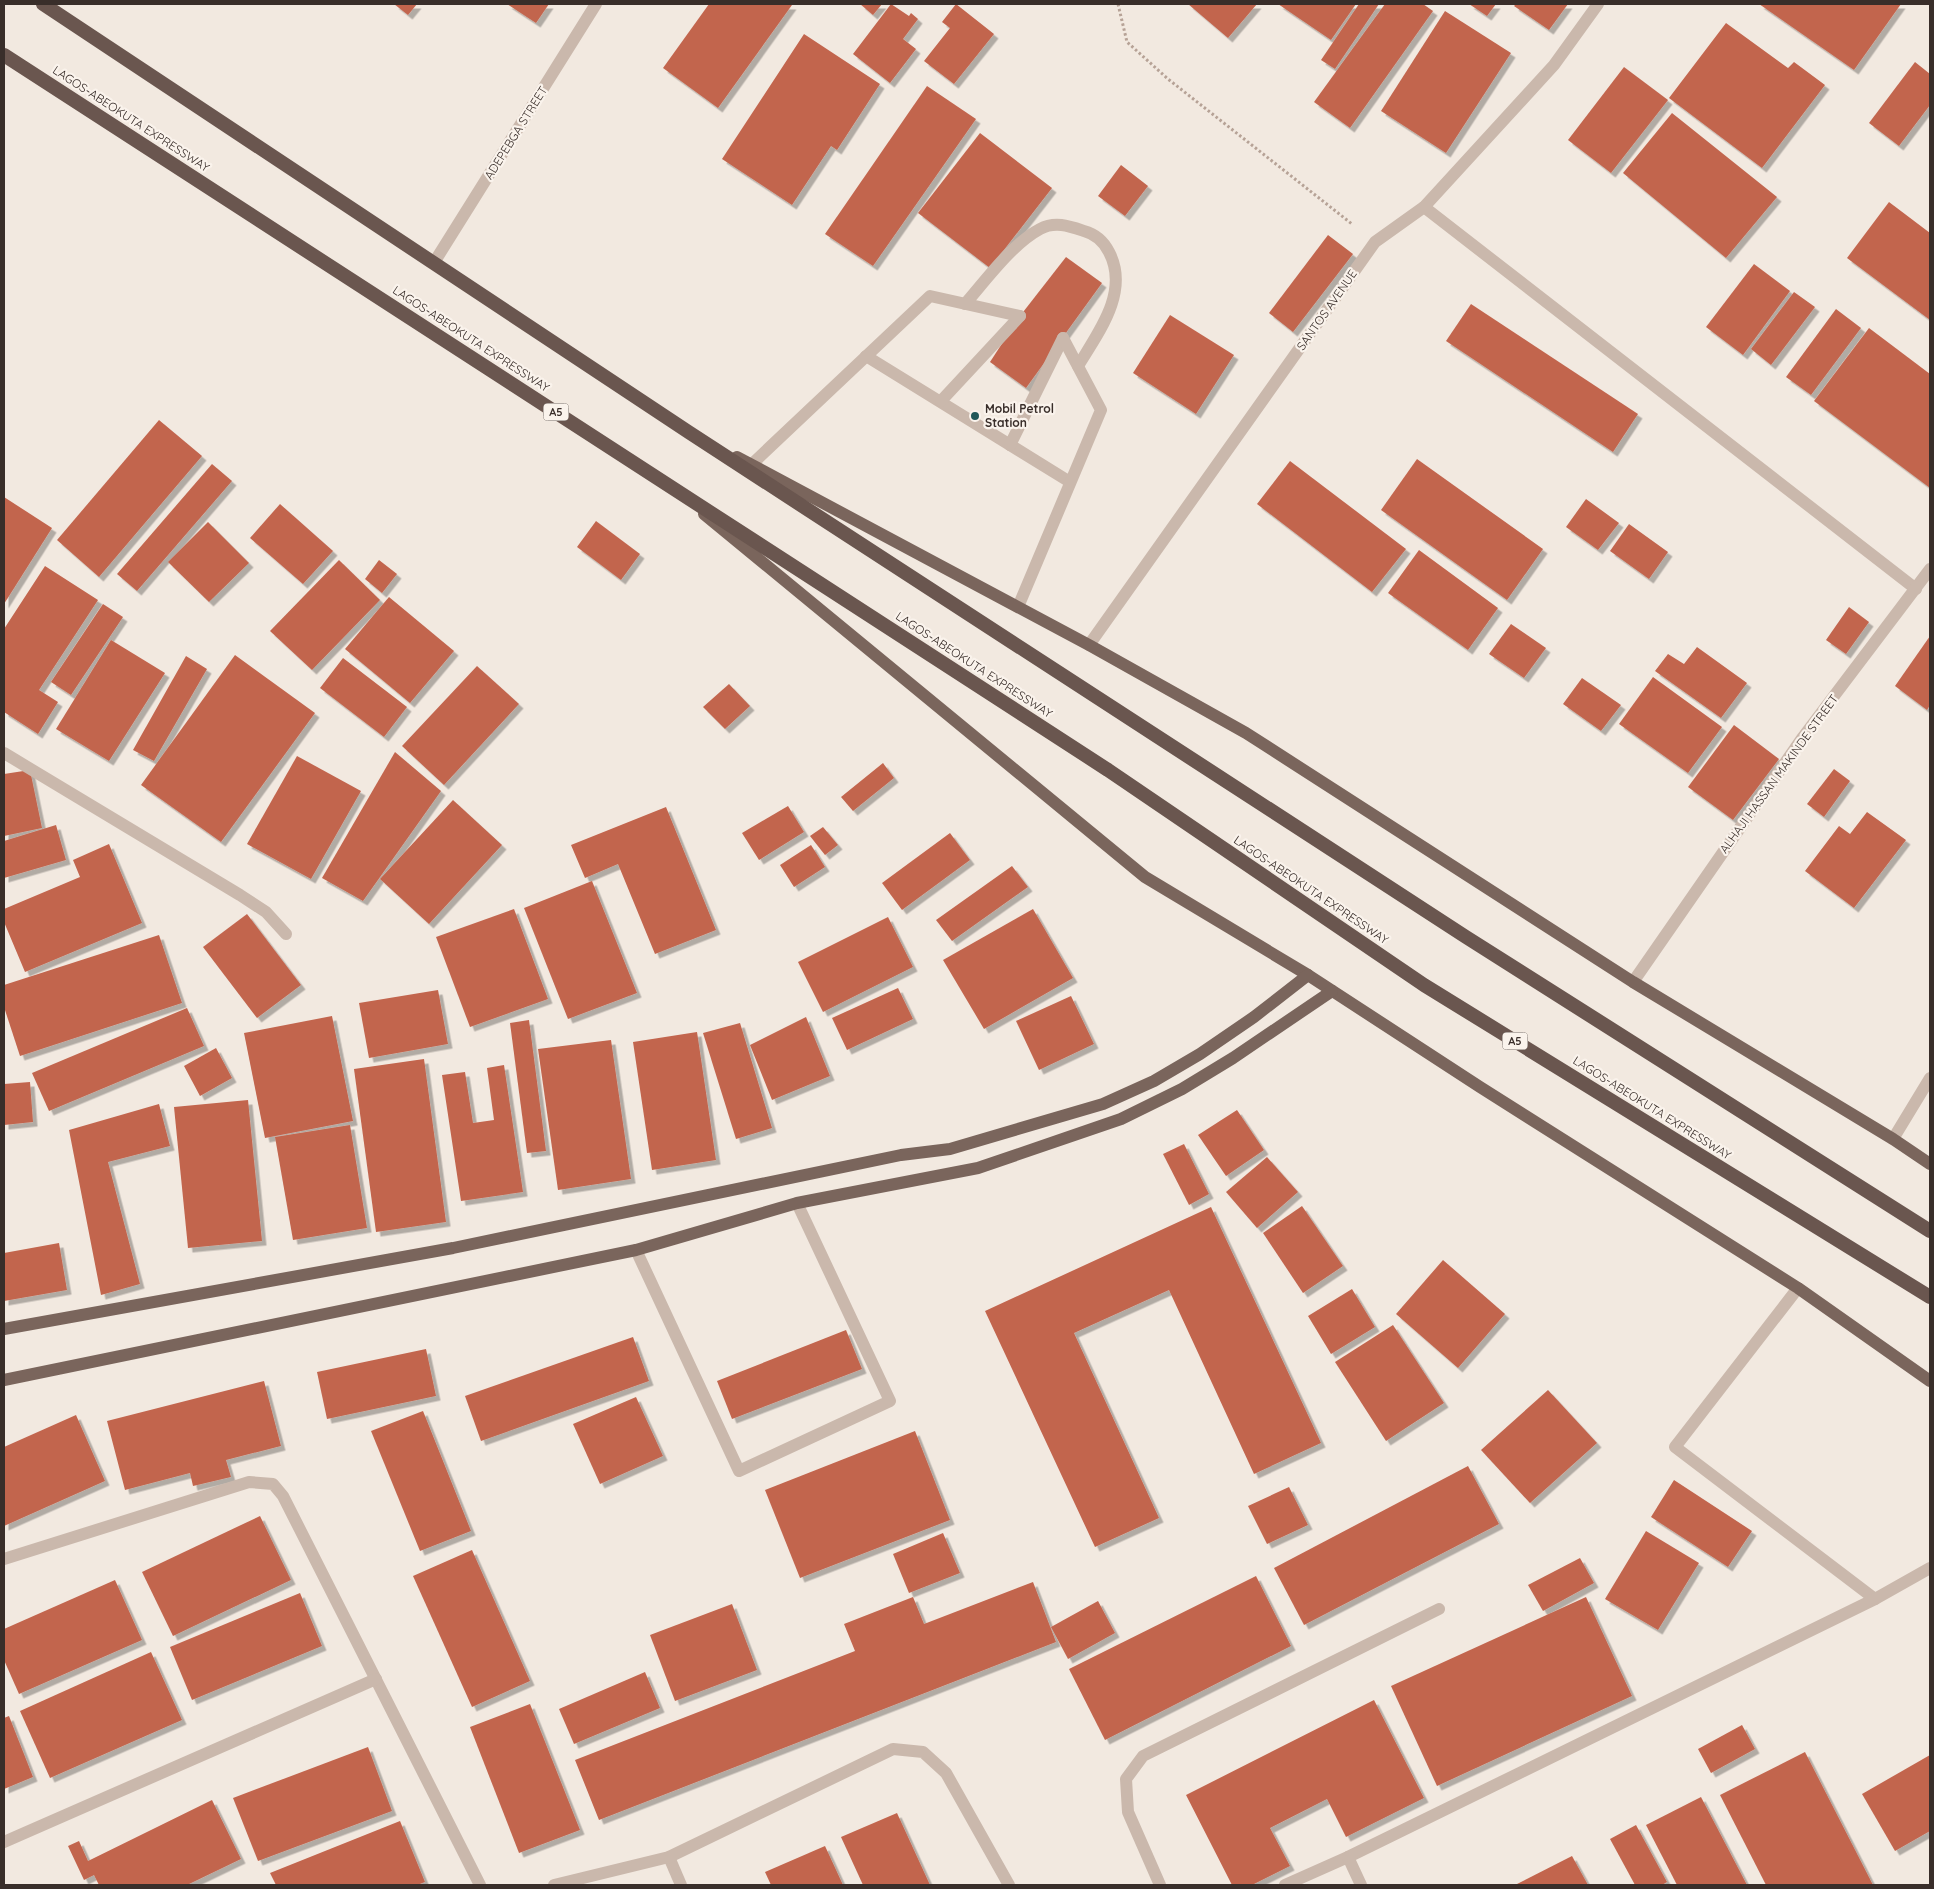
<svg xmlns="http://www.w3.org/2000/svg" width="1934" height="1889" font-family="Quicksand,sans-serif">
<defs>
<filter id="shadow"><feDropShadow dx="4.5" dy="4.5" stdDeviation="0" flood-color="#0004"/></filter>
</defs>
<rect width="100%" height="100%" fill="#f2e9e0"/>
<g fill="#c2654e" filter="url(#shadow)">
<path d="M394,4h23l-9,11z"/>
<path d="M507,4h42l-13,19z"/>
<path d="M709,4l83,1 -74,103 -55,-40z"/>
<path d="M860,4h22l-9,11z"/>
<path d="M891,4l18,12 2,-3 7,6 -15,20 13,10 -26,34 -37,-29z"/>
<path d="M956,4l38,30 -40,50 -30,-23 26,-33 -8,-6z"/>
<path d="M1188,4h69l-29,34z"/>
<path d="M1278,4h78l-25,36z"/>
<path d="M1359,4h20l-44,65 -14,-9z"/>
<path d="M1385,4h38l10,7 -83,117 -36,-26z"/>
<path d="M1469,4h27l-9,12z"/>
<path d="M1516,4h52l-19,26 -35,-24z"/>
<path d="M1759,4h142l-47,66z"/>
<path d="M1445,11l66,42 -65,100 -65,-42z"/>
<path d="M1726,23l62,45 6,-6 31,23 -63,83 -93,-70z"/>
<path d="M804,34l76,50 -43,66 -6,-4 -39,59 -70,-46z"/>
<path d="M1915,62l15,12v31l-31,41 -30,-23z"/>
<path d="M1624,67l44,33 -57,73 -43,-33z"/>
<path d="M927,86l49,33 -103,147 -48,-32z"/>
<path d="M1672,113l105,84 -51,61 -103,-85z"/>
<path d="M980,133l72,55 -62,80 -72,-55z"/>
<path d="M1121,165l27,21 -23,30 -27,-20z"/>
<path d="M1889,202l41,31v87l-83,-62z"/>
<path d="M1328,235l25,19 -60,78 -24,-19z"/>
<path d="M1066,257l36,26 -76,105 -36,-26 30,-46z"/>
<path d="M1754,264l36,27 -47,64 -37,-28z"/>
<path d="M1794,292l21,15 -44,58 -20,-16z"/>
<path d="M1471,304l167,110 -25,38 -167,-111z"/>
<path d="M1836,309l25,19 -50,67 -25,-18z"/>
<path d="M1170,315l64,40 -38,59 -63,-41z"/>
<path d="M1869,328l61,46v114l-116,-87z"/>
<path d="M159,420l43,36 -103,121 -42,-37z"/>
<path d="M1417,459l126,90 -36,51 -126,-90z"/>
<path d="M1290,461l116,88 -34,43 -115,-88z"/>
<path d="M212,464l20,17 -95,110 -20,-17z"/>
<path d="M4,497l48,31 -48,76z"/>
<path d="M1586,499l33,24 -21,27 -32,-23z"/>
<path d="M280,504l53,47 -30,33 -53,-46z"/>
<path d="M596,521l44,33 -19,26 -44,-33z"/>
<path d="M208,522l41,41 -40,39 -41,-40z"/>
<path d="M1629,524l39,28 -19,27 -39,-28z"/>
<path d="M1419,550l79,58 -30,42 -80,-57z"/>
<path d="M339,560l41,40 -68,70 -42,-39z"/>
<path d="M379,560l18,14 -15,19 -17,-14z"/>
<path d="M45,566l53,34 -59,90 19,12 -20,32 -34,-22v-83z"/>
<path d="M389,597l65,54 -44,52 -65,-54z"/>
<path d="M103,604l20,13 -52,78 -20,-13z"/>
<path d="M1849,607l20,15 -23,32 -20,-14z"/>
<path d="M1511,624l35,24 -22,30 -35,-24z"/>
<path d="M1930,636v69l-3,5 -32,-24z"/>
<path d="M111,640l54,33 -56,88 -53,-32z"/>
<path d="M1697,647l50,36 -26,35 -66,-47 13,-17 16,10z"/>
<path d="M235,655l80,58 -94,129 -80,-57z"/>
<path d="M186,656l21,13 -53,92 -21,-11z"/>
<path d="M343,658l64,49 -23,30 -64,-49z"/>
<path d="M477,666l42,38 -75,81 -42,-39z"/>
<path d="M1653,677l69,50 -34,46 -69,-49z"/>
<path d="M1582,678l39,27 -20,26 -38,-27z"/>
<path d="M729,684l21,22 -25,23 -22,-22z"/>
<path d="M1734,725l45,34 -46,61 -45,-33z"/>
<path d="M395,752l46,39 -78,110 -41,-23z"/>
<path d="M297,756l64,35 -50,88 -64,-35z"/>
<path d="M883,763l11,15 -41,33 -12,-14z"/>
<path d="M1834,769l16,12 -26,36 -17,-13z"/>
<path d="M30,770l12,58 -38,8v-62z"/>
<path d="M453,800l49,45 -73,79 -49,-45z"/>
<path d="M788,806l16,26 -45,28 -17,-27z"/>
<path d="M666,807l50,123 -61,24 -37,-90 -33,14 -14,-33z"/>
<path d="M1867,812l39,28 -52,68 -49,-37 34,-45 11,8z"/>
<path d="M56,825l10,35 -62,18v-37z"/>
<path d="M823,827l15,18 -13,10 -15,-19z"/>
<path d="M950,833l20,27 -68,50 -20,-27z"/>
<path d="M109,844l33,79 -117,49 -21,-50v-13l76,-32 -7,-17z"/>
<path d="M811,845l14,22 -31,20 -14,-22z"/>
<path d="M1012,866l16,21 -76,54 -16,-21z"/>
<path d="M592,881l45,112 -69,26 -44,-111z"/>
<path d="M514,909l34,90 -78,28 -34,-90z"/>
<path d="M1033,909l40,69 -89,51 -41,-69z"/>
<path d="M247,914l54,71 -44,33 -54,-71z"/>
<path d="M888,917l25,50 -90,45 -25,-50z"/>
<path d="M159,935l23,68 -162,53 -16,-49v-22z"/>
<path d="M898,988l15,31 -66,31 -15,-32z"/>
<path d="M438,990l10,54 -79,14 -10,-55z"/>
<path d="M1071,996l23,48 -55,26 -23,-49z"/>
<path d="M187,1008l17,38 -155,65 -17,-38z"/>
<path d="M332,1016l21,105 -88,17 -21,-105z"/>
<path d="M806,1017l24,59 -58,24 -22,-55z"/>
<path d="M529,1020l17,131 -19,2 -17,-130z"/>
<path d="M740,1023l32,105 -36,11 -33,-106z"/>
<path d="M697,1032l19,128 -64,10 -19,-128z"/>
<path d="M611,1040l20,139 -73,11 -20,-141z"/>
<path d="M216,1048l16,30 -32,18 -16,-30z"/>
<path d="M424,1059l22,163 -70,10 -22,-163z"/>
<path d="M504,1065l19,127 -62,9 -19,-126 23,-3 8,51 21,-3 -7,-52z"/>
<path d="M30,1082l3,40 -29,3v-41z"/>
<path d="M248,1100l14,141 -74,7 -14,-141z"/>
<path d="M159,1104l11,42 -62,16 32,122 -39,11 -32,-165z"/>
<path d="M1237,1110l27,40 -38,26 -28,-41z"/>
<path d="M350,1125l17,103 -74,12 -18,-103z"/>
<path d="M1184,1144l25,50 -20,11 -26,-51z"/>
<path d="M1267,1157l31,35 -41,36 -31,-36z"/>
<path d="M1302,1206l41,60 -40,27 -40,-60z"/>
<path d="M1211,1207l110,236 -67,31 -85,-184 -95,43 85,185 -64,29 -110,-236z"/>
<path d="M59,1243l8,47 -63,11v-48z"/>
<path d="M1443,1260l62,54 -47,54 -62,-54z"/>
<path d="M1352,1289l23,38 -44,27 -23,-38z"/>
<path d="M1393,1325l51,78 -58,38 -51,-79z"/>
<path d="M846,1330l16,39 -130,50 -15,-38z"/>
<path d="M633,1337l16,44 -168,60 -16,-45z"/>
<path d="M426,1349l10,47 -109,23 -10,-47z"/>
<path d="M264,1381l17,65 -55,14 5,17 -38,9 -3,-13 -65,17 -18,-69z"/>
<path d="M1548,1390l49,53 -67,60 -49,-53z"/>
<path d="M636,1397l27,59 -63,28 -27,-60z"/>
<path d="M423,1411l48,120 -51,20 -49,-120z"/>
<path d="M76,1415l29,66 -101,45v-79z"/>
<path d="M915,1431l35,89 -150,58 -35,-88z"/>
<path d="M1468,1466l31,58 -195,101 -30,-57z"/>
<path d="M1674,1480l78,51 -24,36 -77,-50z"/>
<path d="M1289,1487l19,38 -41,19 -19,-38z"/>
<path d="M260,1516l31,64 -118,56 -31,-64z"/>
<path d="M1646,1531l53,32 -41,67 -53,-31z"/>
<path d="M943,1533l17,40 -51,20 -16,-39z"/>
<path d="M472,1550l58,131 -58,26 -59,-131z"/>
<path d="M1580,1558l14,25 -51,28 -15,-26z"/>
<path d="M1256,1576l35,70 -186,94 -36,-71z"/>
<path d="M115,1580l27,60 -123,54 -15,-34v-31z"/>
<path d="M1033,1582l23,60 -457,178 -24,-60 280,-109 -11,-27 69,-27 11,27z"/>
<path d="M300,1593l22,53 -130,54 -22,-53z"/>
<path d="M1586,1597l46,99 -195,90 -46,-100z"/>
<path d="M1098,1601l17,32 -47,26 -17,-32z"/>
<path d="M732,1604l25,66 -82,31 -25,-66z"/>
<path d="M151,1652l31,68 -132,58 -30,-67z"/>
<path d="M645,1672l15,36 -86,36 -15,-35z"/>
<path d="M1374,1700l50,98 -78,39 -19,-38 -57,29 20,38 -38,19h-20l-46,-90z"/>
<path d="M530,1704l50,126 -61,23 -49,-126z"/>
<path d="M9,1716l24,61 -29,12v-71z"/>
<path d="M1742,1725l13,24 -44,24 -13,-24z"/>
<path d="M368,1747l24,64 -134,50 -25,-63z"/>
<path d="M1805,1752l68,133h-107l-46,-90z"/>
<path d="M1930,1755v76l-35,20 -33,-57z"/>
<path d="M1701,1797l46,88h-70l-31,-60z"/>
<path d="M212,1800l29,59 -54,26h-88l-5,-10 -10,5 -16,-34 11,-5 9,20z"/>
<path d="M897,1813l33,72h-67l-22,-48z"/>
<path d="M400,1821l25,61 -8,3h-141l-6,-12z"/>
<path d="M1636,1825l31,57 -5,3h-27l-25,-46z"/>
<path d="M825,1846l18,39h-72l-6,-13z"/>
<path d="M1572,1856l16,29h-73z"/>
</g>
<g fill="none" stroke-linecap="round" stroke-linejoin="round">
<path stroke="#b6a296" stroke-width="3" stroke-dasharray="2.5 2.5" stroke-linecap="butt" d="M1118,4l9,38 41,37 184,145"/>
<g stroke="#cab8ac" stroke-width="12">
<path d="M965,304c21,-24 47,-60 75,-75 15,-8 29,-3 44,2 11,3 20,11 25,21 21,40 -11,81 -31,114"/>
<path d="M866,356l204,126"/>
<path d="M941,401l79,-85"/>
<path d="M1010,445l53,-107"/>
<path d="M751,465l179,-169 90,20"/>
<path d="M1018,607l83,-197 -38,-72"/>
<path d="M636,1250l103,221 151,-70 -93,-198"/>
<path d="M1798,1288l-123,159 200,152"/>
<path d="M1160,1885l-32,-73 -2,-33 17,-23 296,-147"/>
</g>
<g stroke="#cab8ac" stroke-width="12">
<path d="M1424,207l492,382"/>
<path d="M435,261l161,-257"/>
<path d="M1089,645l286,-403 49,-35 130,-142 44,-61"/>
<path d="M4,753l236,142 26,17 20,22"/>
<path d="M1633,982l170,-245 127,-168"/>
<path d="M1893,1139l37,-61"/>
<path d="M4,1559l245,-77 24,2 10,12 197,389"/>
<path d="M4,1842l372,-163"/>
<path d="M669,1857l12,28"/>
<path d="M554,1885l115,-28 224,-108 30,3 23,21 63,112"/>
<path d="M1285,1885l63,-28"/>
<path d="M1361,1885l-13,-28 527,-258 55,-31"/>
</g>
<g stroke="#7a655c" stroke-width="12">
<path d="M737,457l352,188 157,88 387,249 260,157 37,25"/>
<path d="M704,514l441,363 163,98 172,112 318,201 132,93"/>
<path d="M4,1329l449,-81 448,-93 49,-6 153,-45 51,-23 46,-27 54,-37 54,-42"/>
<path d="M4,1380l632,-130 161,-47 181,-35 143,-49 61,-30 51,-31 99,-67"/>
</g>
<g stroke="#6a564f" stroke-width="14">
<path d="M43,4l647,429 776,504 464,294"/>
<path d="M4,55l1104,715 316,215 506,312"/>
</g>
</g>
<circle fill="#215859" stroke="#faf3ec" stroke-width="2" cx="975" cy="416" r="5"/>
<g text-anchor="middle" stroke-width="4.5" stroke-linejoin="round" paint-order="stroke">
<g fill="#faf3ec" stroke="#736964" stroke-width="1">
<rect x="543.5" y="403.5" width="25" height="17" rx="4"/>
<rect x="1502.5" y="1032.5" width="25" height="17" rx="4"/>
</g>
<g font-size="11" font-weight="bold" fill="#392e2a">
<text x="556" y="416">A5</text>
<text x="1515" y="1045">A5</text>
</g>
<g font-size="12" fill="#392e2a" stroke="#faf3ec">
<text transform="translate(131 119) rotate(33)" y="4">LAGOS-ABEOKUTA EXPRESSWAY</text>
<text transform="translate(516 133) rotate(-58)" y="4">ADEPEBGA STREET</text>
<text transform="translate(1327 310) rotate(-55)" y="4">SANTOS AVENUE</text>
<text transform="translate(471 339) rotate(33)" y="4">LAGOS-ABEOKUTA EXPRESSWAY</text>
<text transform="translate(974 665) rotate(33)" y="4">LAGOS-ABEOKUTA EXPRESSWAY</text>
<text transform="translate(1779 774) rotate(-54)" y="4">ALHAJI HASSAN MAKINDE STREET</text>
<text transform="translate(1311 890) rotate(34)" y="4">LAGOS-ABEOKUTA EXPRESSWAY</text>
<text transform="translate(1652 1108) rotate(32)" y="4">LAGOS-ABEOKUTA EXPRESSWAY</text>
</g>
<g font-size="12" font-weight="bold" fill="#392e2a" stroke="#faf3ec" text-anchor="start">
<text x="985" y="413">Mobil Petrol<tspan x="985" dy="14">Station</tspan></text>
</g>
</g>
<rect width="1934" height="1889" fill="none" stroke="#392e2a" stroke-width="10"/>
</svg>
